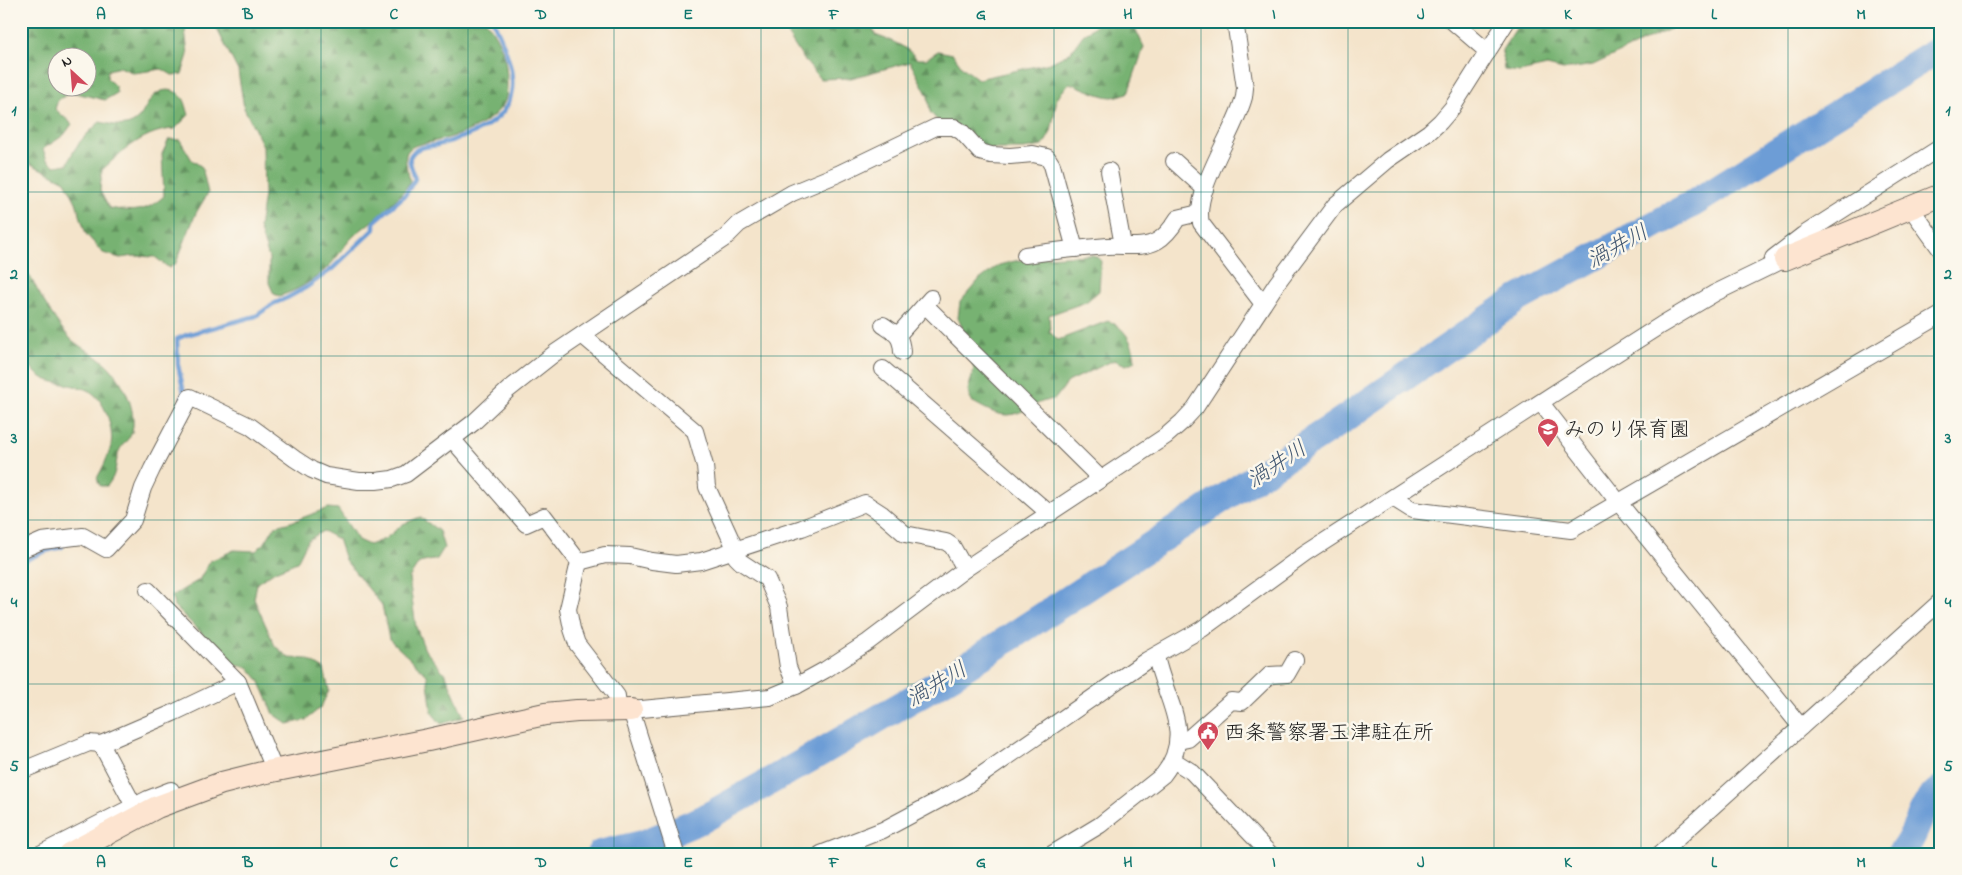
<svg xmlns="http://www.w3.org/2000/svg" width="1962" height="875" font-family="'Indie Flower','Klee One',sans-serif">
<defs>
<pattern id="forest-firs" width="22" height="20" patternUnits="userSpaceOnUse" patternTransform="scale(1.25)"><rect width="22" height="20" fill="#77b272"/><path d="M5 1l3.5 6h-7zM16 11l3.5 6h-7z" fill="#61905d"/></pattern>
</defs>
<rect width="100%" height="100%" fill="#fbf7ec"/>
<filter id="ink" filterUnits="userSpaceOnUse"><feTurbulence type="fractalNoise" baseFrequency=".02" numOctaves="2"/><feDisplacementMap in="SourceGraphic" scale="10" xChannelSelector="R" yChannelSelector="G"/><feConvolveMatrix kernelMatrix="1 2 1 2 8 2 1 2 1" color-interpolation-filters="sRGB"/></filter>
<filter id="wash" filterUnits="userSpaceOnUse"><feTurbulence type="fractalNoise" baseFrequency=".0096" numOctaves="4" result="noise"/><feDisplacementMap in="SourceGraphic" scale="20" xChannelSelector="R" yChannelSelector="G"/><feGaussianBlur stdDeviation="1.12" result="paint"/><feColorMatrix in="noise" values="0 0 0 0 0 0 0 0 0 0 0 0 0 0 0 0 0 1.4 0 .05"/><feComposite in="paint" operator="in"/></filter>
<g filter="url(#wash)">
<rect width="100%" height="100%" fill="#f4e4cb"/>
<g fill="url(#forest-firs)" stroke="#4a6747" fill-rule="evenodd">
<path d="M21,21h172l-8,8 3,26 -6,19 -10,1 -10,-6 -28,4 -14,-6 -12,3 -1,8 8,8 2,7 -12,7 -34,-8 -13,8 -3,9 17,15 -8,11 -21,14 4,11 8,6 13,-2c5,-17 18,-30 32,-42 10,2 22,6 32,1 10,-5 11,-13 17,-21 7,-12 22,-17 33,-5 4,4 5,13 7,18l-14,14c-30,1 -51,21 -73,41l-2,21 9,17c25,4 36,5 55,-12l-2,-42 7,-15 11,1 12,20 10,7 6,26 -12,20 -20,50 -7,5 -14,-11 -20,-1 -15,2 -17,-5 -17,-19 -10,-32 -11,-21 -36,-18 -8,-15zM58,58h30v30h-30z"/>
<path d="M210,21h276c14,18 21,37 21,60 0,7 0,16 -3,22 -14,23 -48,34 -73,39 -8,2 -19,2 -24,10 -4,8 2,21 3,30 -13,20 -35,37 -53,51 -11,9 -18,23 -28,33 -13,13 -32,25 -50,30l-5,-2 -5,-11v-25l-10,-30 5,-33 -1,-49 -19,-38 -6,-37 -24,-48z"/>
<path d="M782,21h89l4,14c16,6 31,10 42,24h9l12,-8 15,3 9,13 16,12 72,-16 20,-10 13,-18 17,-13 22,-1 13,7 9,19 -16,46c-5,1 -11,4 -16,4 -11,0 -30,-10 -43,-14l-12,15 -6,34 -8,14 -19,3h-39l-48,-29 -7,-8 -2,-16 -18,-34 -59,16 -31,1 -18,-22 -20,-31z"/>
<path d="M1521,21h152l-3,8 -77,36 -30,5 -16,-4 -27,6 -16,-2 -2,-20z"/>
<path d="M1093,255l8,5 -2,31 -13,11 -37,13 1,17 8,8 50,-19c16,5 26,22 27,40l-9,4 -12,-5 -46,22 -13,17c-18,1 -32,16 -48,16 -13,0 -24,-8 -36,-14l-3,-11 6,-21 -10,-37 -6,-14 2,-16 18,-21 21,-16 16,-4 25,-4z"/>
<path d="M21,259c14,27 28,55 48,78 8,9 22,15 31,22 20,14 38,49 32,73 -2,7 -10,12 -13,19 -5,15 -1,22 -12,35h-7l-3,-8c6,-10 11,-21 14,-32 3,-17 -6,-49 -24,-56 -20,-9 -45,-3 -57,-25 -15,-26 -9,-75 -9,-106z"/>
<path d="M328,508l10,1 20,31 11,5 16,-6 18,-15 17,-7 19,14 5,17 -7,11 -18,4 -10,15 7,49 9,23 21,25 18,42 -23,7 -9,-11 -5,-38 -38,-36 -7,-34 -37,-45 -7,-21 -15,-8 -15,9 -11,22 -22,9 -18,12 -3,16 21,47 14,12 18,1 17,10 5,21 -8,17 -15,13 -18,4 -14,-10 -15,-34 -11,-13 -14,-2 -60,-59 -2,-10 27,-16 11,-19 24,-11 22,1 10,-10 9,-15 16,-4z"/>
</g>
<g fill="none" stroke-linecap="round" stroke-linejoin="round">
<g stroke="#6d9dd6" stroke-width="4.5">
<path d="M182,398l2,-5 -6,-28 -1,-26 9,-4 70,-19 17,-12 14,-6 20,-11 25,-18 42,-40v-7l31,-27 10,-16c-1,-7 -7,-17 -5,-22 5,-11 18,-10 27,-12 80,-21 92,-51 56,-124"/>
<path d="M21,562l25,-11 16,-4"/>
</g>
<g stroke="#6d9dd6" stroke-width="28">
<path d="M600,854l43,-10 60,-25 115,-65 133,-78 383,-250 182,-126 178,-97 247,-155"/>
<path d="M1900,854c19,-19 18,-49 41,-65"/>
</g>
</g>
</g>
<g filter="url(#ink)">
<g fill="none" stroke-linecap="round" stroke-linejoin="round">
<g stroke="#686259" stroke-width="18">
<g id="street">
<path d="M1235,21l10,67 -1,9c-9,35 -51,92 -43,126l62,81"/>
<path d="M1452,21l36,31"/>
<path d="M1174,161l31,28"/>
<path d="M1109,171l14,74"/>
<path d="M1910,207l31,43"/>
<path d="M1025,255c28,-4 55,-7 83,-9 16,-1 35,3 49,-5 9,-5 16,-15 21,-23l21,-5"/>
<path d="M1773,258l30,-23 138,-88"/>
<path d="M925,305l176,174"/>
<path d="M883,325c13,9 18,10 19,27"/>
<path d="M582,335l113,96 10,35 2,21 26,57 3,13 5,5 26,17 12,28 9,60 8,19"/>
<path d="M898,335l33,-37"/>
<path d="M883,369l167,145"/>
<path d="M1541,403l78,100 182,224"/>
<path d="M452,439l74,85 18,-8 35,46 -11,47 4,20 5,15 40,52 1,14"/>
<path d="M1393,498l19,12 159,20 370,-215"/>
<path d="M21,550l21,-9 41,-5 23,13 27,-29 10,-32 9,-19 38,-72 60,29 45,33 17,11 14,6 33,5h17l16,-2 14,-5 67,-51 35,-33 47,-37 170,-115 14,-14 53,-31 46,-19 98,-47h18l8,5 18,20 11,3 19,1 23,-2 14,3 5,8 23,84"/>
<path d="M579,562l26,-7 25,1 22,5 24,3 25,-3 101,-33 63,-25 17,11 23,20 41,8 6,4 13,23"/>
<path d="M148,590l90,92 34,82"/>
<path d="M1178,741l10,-2 43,-38 11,1 28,-27 17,-1 8,-14"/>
<path d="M101,744l33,62"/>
<path d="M1173,760l19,12 78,82"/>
<path d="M21,771l68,-28 12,1 72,-31 65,-31"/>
<path d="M40,854l108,-55 23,-9"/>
<path d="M676,854l-45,-144 139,-13 26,-11 29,-16 43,-28 97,-73 201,-133 16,-14 13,-14 82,-125 58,-78 53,-45 41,-28 11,-10 12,-14 55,-87"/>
<path d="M821,854l62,-24 84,-45 180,-125 55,-31 103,-75 290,-187 66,-42 54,-32 70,-34"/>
<path d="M1052,854l48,-29 63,-50c33,-42 1,-76 -7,-119"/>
<path d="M1660,854l281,-253"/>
</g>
</g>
<g stroke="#686259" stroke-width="24">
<g id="secondary">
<path d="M1785,259l156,-64"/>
<path d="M69,854l88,-47 65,-24 40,-10 166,-33 117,-26 32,-3 54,-1"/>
</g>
</g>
<use href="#street" stroke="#fff" stroke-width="16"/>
<use href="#secondary" stroke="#fde4d0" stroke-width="22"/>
</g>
</g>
<path fill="none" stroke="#0f766e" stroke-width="1" stroke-opacity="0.55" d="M174,21v833M321,21v833M468,21v833M614,21v833M761,21v833M908,21v833M1054,21v833M1201,21v833M1348,21v833M1494,21v833M1641,21v833M1788,21v833M21,192h1920M21,356h1920M21,520h1920M21,684h1920"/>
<defs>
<g id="school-pin" transform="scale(1.125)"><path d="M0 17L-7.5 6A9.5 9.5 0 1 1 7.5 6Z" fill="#d1495b" stroke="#fbf7ec"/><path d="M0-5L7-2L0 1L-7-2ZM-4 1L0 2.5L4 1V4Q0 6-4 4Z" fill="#fff"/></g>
<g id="civic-pin" transform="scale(1.125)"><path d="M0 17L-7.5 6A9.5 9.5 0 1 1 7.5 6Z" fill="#d1495b" stroke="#fbf7ec"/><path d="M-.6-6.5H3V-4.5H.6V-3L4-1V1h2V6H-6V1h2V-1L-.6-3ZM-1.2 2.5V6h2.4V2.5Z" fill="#fff"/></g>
</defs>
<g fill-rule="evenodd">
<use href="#school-pin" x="1548" y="429"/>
<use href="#civic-pin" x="1208" y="732"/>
</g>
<g text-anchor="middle" stroke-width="5" stroke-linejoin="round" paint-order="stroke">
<g font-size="21" fill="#1c1c1c" stroke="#fbf7ec" text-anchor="start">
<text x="1564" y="436">みのり保育園</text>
<text x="1224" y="739">西条警察署玉津駐在所</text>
</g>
<g font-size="22" font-style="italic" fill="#405670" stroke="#fbf7ec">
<text transform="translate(1617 245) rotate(-29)" y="8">渦井川</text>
<text transform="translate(1276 463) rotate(-33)" y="8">渦井川</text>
<text transform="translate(936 683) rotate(-31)" y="8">渦井川</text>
</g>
</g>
<rect width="1962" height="875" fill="none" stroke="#fbf7ec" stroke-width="55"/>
<g transform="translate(72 72) rotate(334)"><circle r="24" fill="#fbf7ec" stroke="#a29f99"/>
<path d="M0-4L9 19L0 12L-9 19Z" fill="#d1495b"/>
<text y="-8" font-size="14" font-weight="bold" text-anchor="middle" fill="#1c1c1c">N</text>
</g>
<rect x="28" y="28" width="1906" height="820" fill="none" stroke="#0f766e" stroke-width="2"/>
<g font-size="16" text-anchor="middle" font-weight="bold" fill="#0f766e">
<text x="101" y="19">A</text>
<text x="248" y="19">B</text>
<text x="394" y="19">C</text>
<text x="541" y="19">D</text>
<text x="688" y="19">E</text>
<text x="834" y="19">F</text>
<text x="981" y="19">G</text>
<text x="1128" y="19">H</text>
<text x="1274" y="19">I</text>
<text x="1421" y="19">J</text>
<text x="1568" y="19">K</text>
<text x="1714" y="19">L</text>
<text x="1861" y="19">M</text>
<text x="14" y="115">1</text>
<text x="1948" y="115">1</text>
<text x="14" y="279">2</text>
<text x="1948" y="279">2</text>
<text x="14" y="443">3</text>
<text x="1948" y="443">3</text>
<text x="14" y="607">4</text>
<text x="1948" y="607">4</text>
<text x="14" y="771">5</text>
<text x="1948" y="771">5</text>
<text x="101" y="867">A</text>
<text x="248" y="867">B</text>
<text x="394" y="867">C</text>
<text x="541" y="867">D</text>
<text x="688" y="867">E</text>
<text x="834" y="867">F</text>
<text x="981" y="867">G</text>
<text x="1128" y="867">H</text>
<text x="1274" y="867">I</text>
<text x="1421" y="867">J</text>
<text x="1568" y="867">K</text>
<text x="1714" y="867">L</text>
<text x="1861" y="867">M</text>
</g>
</svg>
